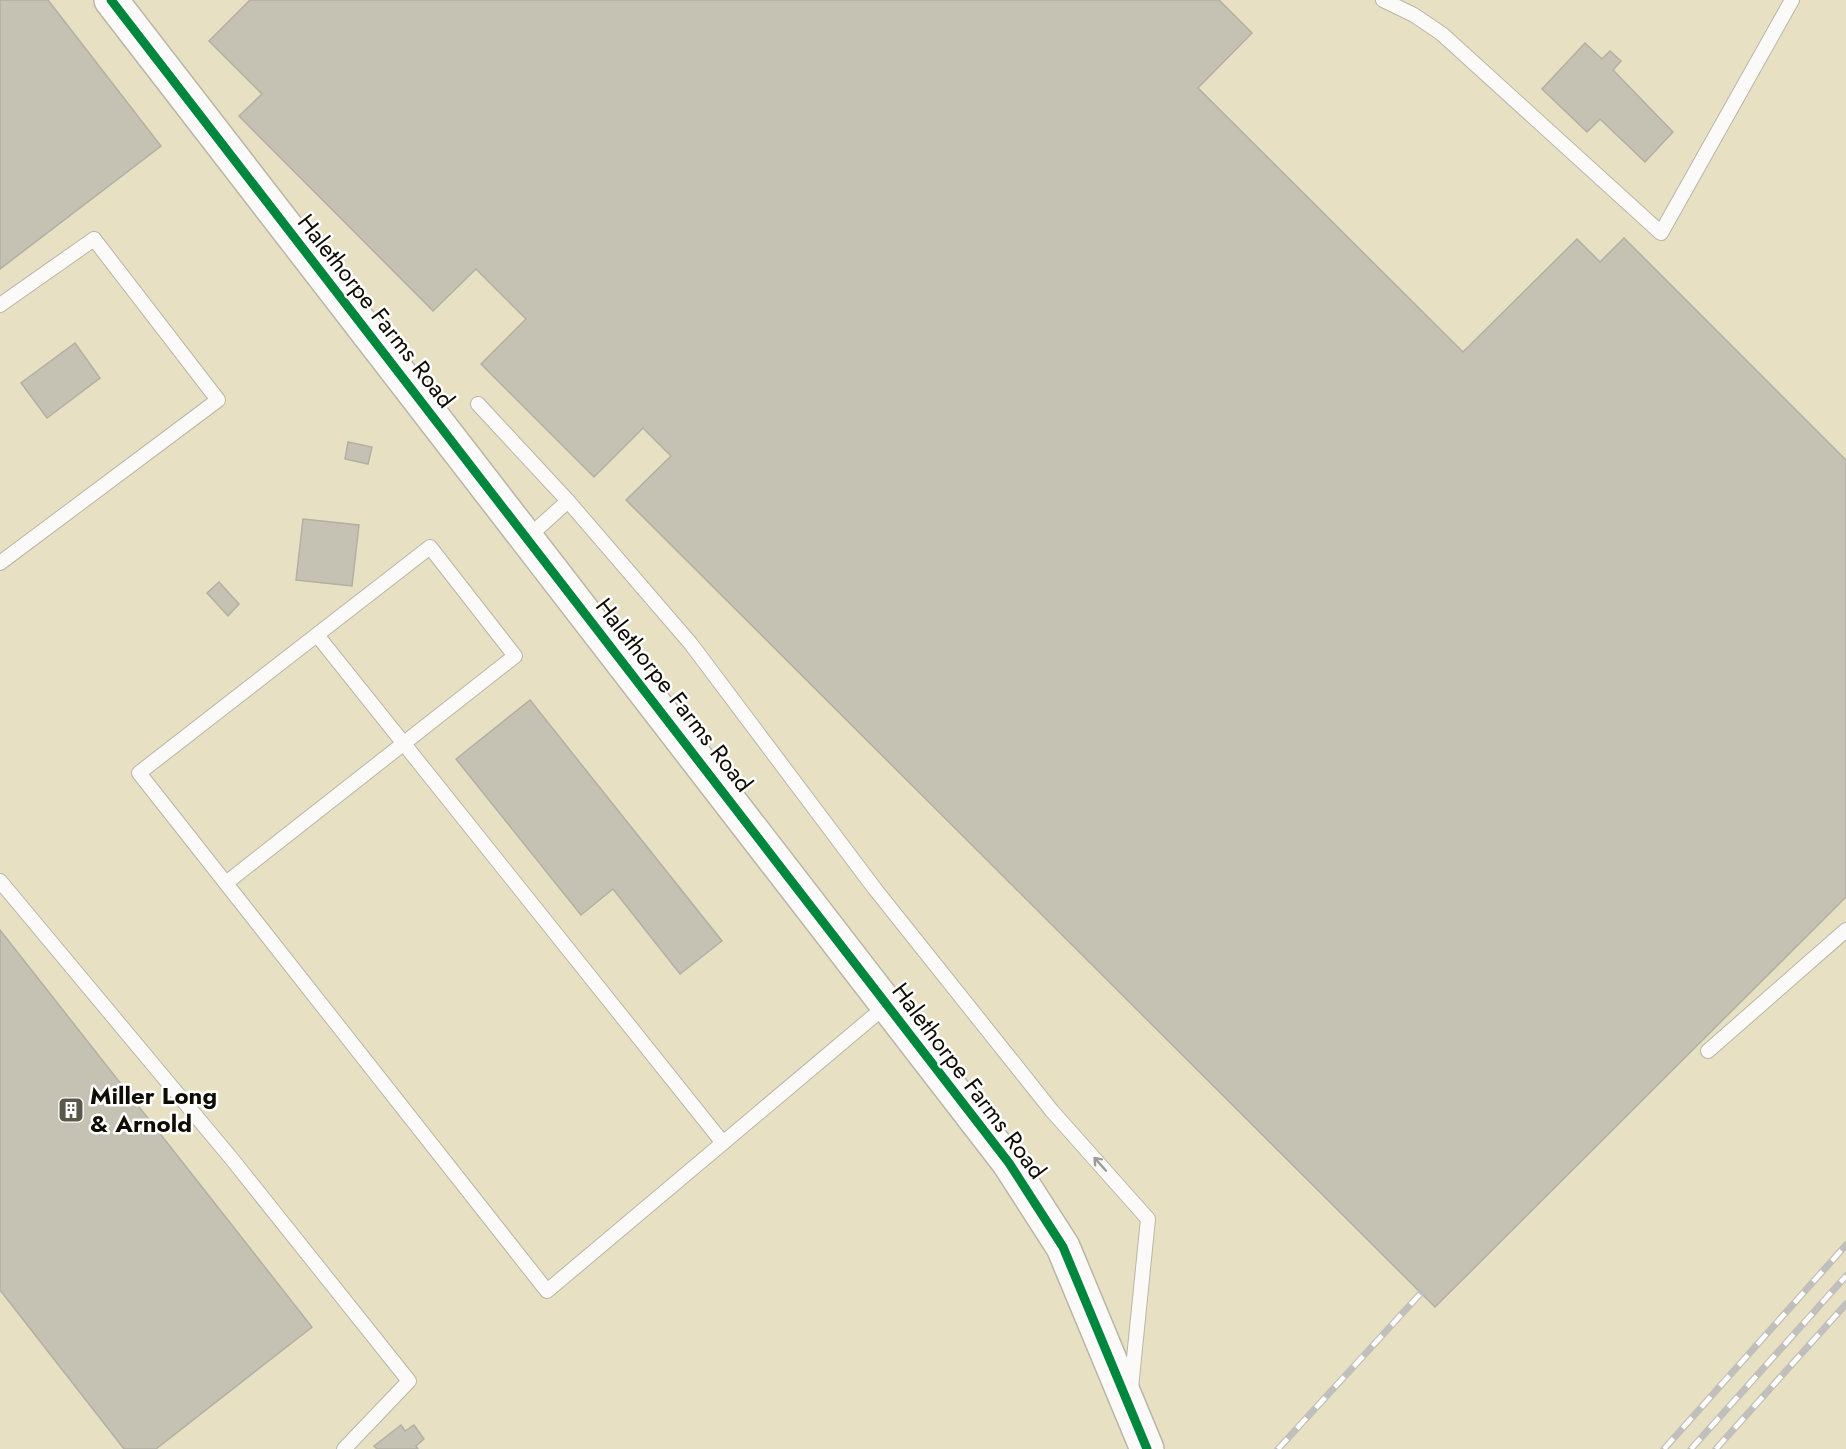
<svg xmlns="http://www.w3.org/2000/svg" width="1846" height="1449" font-family="Jost,sans-serif">
<rect width="100%" height="100%" fill="#e5e1d0"/>
<rect fill="#e7e0c3" x="0" y="0" width="1846" height="1449"/>
<g fill="#c5c2b4" stroke="#b2b0a2" stroke-width="1.5">
<path d="M0,0h48l113,146 -161,123z"/>
<path d="M250,0h969l33,33 -54,55 265,264 114,-113 23,23 24,-24 222,222v437l-411,410 -809,-807 45,-44 -28,-28 -49,49 -113,-113 45,-45 -50,-50 -43,42 -194,-195 23,-22 -53,-53z"/>
<path d="M1585,43l17,16 8,-8 11,10 -8,9 60,62 -28,30 -45,-43 -13,13 -45,-43z"/>
<path d="M75,343l25,35 -53,40 -26,-35z"/>
<path d="M348,442l24,5 -4,17 -23,-5z"/>
<path d="M303,519l56,6 -7,61 -56,-6z"/>
<path d="M219,582l20,22 -11,12 -21,-23z"/>
<path d="M530,700l192,241 -42,33 -67,-85 -32,26 -125,-156z"/>
<path d="M0,930l312,397 -156,122h-32l-124,-159z"/>
<path d="M401,1425l4,6 9,-6 10,14 -8,7 2,3h-41l-3,-3z"/>
</g>
<g fill="none" stroke-linecap="round" stroke-linejoin="round">
<g stroke="#b8b6a8" stroke-width="16">
<g id="service">
<path d="M1383,0l31,15 28,19 219,199 131,-233"/>
<path d="M0,305l94,-66 124,161 -218,163"/>
<path d="M478,404l90,97 123,143 184,245 177,222 96,108 -17,169"/>
<path d="M527,538l41,-37"/>
<path d="M317,635l406,508"/>
<path d="M0,881l231,277 178,223 -65,68"/>
<path d="M226,883l289,-227 -85,-109 -291,226 408,518 341,-287"/>
<path d="M1708,1051l138,-121"/>
</g>
</g>
<g stroke="#b8b6a8" stroke-width="36">
<path id="tertiary" d="M111,0l898,1163 54,84 84,202"/>
</g>
<use href="#service" stroke="#fbfaf8" stroke-width="14"/>
<use href="#tertiary" stroke="#fbfaf8" stroke-width="33"/>
<g stroke="#c0bfbb" stroke-width="7">
<g id="rail">
<path d="M1278,1449l143,-156"/>
<path d="M1664,1449l182,-204"/>
<path d="M1691,1449l155,-173"/>
<path d="M1716,1449l130,-145"/>
</g>
</g>
<use href="#rail" stroke="#fff" stroke-width="4.5" stroke-dasharray="14" stroke-linecap="butt"/>
<g stroke="#fff" stroke-width="13">
<path id="cycleway" d="M111,0l898,1163 54,84 84,202"/>
</g>
<use href="#cycleway" stroke="#00873e" stroke-width="9"/>
</g>
<defs><path id="oneway-shaft" d="M-6 0H5M1.5-3L5.5 0L1.5 3" fill="none" stroke-width="1.6" stroke-linecap="round" stroke-linejoin="round" transform="scale(1.5)"/></defs>
<use stroke="#9d9b96" href="#oneway-shaft" transform="translate(1100 1164) rotate(-132)"/>
<defs>
<g id="building-square" transform="scale(1.35)"><rect x="-9" y="-9" width="18" height="18" rx="4" fill="#5a574b" stroke="#fff"/><path d="M-4-6H4V6H1V3H-1V6H-4ZM-2.5-4.3h1.7v1.8h-1.7ZM.8-4.3h1.7v1.8H.8ZM-2.5-1h1.7V.8h-1.7ZM.8-1h1.7V.8H.8Z" fill="#fff"/></g>
</defs>
<g fill-rule="evenodd">
<use href="#building-square" x="71" y="1110"/>
</g>
<g text-anchor="middle" stroke-width="5" stroke-linejoin="round" paint-order="stroke">
<g font-size="24" fill="#0f0c03" stroke="#fff">
<text transform="translate(376 311) rotate(52)" y="8">Halethorpe Farms Road</text>
<text transform="translate(674 695) rotate(52)" y="8">Halethorpe Farms Road</text>
<text transform="translate(969 1081) rotate(53)" y="8">Halethorpe Farms Road</text>
</g>
<g font-size="24" font-weight="bold" fill="#0f0c03" stroke="#fff" text-anchor="start">
<text x="90" y="1104">Miller Long<tspan x="90" dy="28">&amp; Arnold</tspan></text>
</g>
</g>
</svg>
